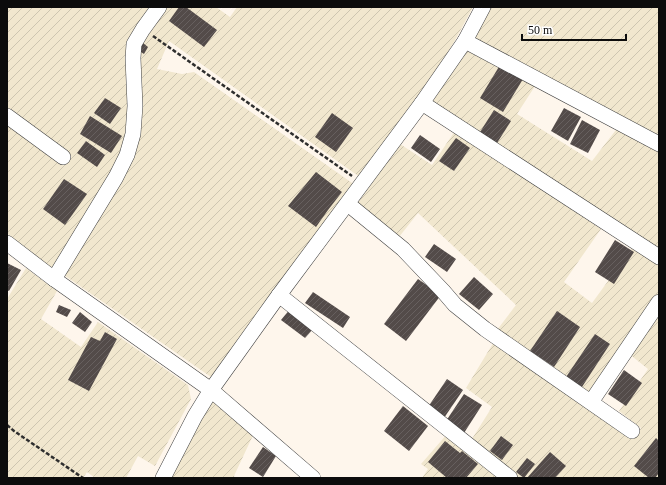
<svg xmlns="http://www.w3.org/2000/svg" width="666" height="485" font-family="'Times New Roman',serif">
<defs>
<pattern id="farmland-furrows" width="10" height="10" patternUnits="userSpaceOnUse"><rect width="10" height="10" fill="#f1e7ce"/><path d="M-1 1l2-2M0 10L10 0M9 11l2-2" fill="none" stroke="#cdc5b0"/></pattern>
<pattern id="building-hatch" width="6" height="6" patternUnits="userSpaceOnUse"><rect width="6" height="6" fill="#534b49"/><path d="M-1 1l2-2M0 6l6-6M5 7l2-2" fill="none" stroke="#67605f"/></pattern>
</defs>
<rect width="100%" height="100%" fill="#fef6ec"/>
<g fill="url(#farmland-furrows)">
<path d="M7,7h209l14,10 7,-10h236l-19,35 -35,57 -58,79 -192,-137 -12,28 25,5 12,-2 161,113 -144,192 -147,-102 52,-107 -63,105 -46,-40z"/>
<path d="M490,7h169v130l-172,-91 -13,-9z"/>
<path d="M466,46l71,37 -20,31 75,47 27,-35 40,21v104l-228,-147z"/>
<path d="M455,131l146,98 -37,53 28,21 41,-56 26,17v214h-142l-47,-36 22,-35 -26,-19 29,-48 139,97 7,-9 -22,-17 29,-42 -20,-16 -32,45 -42,-31 -57,-37 19,-25 -98,-92 -19,24 -42,-33 43,-60 32,21z"/>
<path d="M26,268l31,23 -16,28 40,28 17,-25 90,63 3,14 -36,67 -17,-10 -12,22h-31l-8,-6 -4,6h-76v-179z"/>
<path d="M214,396l41,35 -21,45 1,2h-68z"/>
<path d="M448,433l56,45h-82l6,-9 -7,-5z"/>
</g>
<g fill="url(#building-hatch)">
<path d="M179,7h7l31,23 -13,17 -35,-26z"/>
<path d="M143,43l5,4 -4,7 -6,-4z"/>
<path d="M500,65l23,14 -20,33 -23,-14z"/>
<path d="M105,98l16,10 -11,16 -16,-11z"/>
<path d="M564,108l17,9 -13,24 -17,-10z"/>
<path d="M494,110l17,11 -14,22 -17,-11z"/>
<path d="M332,113l21,15 -17,24 -21,-15z"/>
<path d="M90,116l32,20 -11,17 -31,-19z"/>
<path d="M582,120l18,10 -12,23 -18,-9z"/>
<path d="M420,135l20,14 -9,13 -20,-14z"/>
<path d="M456,138l14,10 -16,23 -15,-10z"/>
<path d="M86,141l19,14 -8,12 -20,-14z"/>
<path d="M316,172l26,20 -14,18 -12,17 -28,-21z"/>
<path d="M64,179l23,15 -22,31 -22,-16z"/>
<path d="M615,240l19,12 -20,32 -19,-12z"/>
<path d="M434,244l22,15 -9,13 -22,-15z"/>
<path d="M7,263l14,7 -12,21 -2,-1z"/>
<path d="M474,277l19,17 -14,16 -20,-16z"/>
<path d="M418,279l23,16 -35,46 -22,-17z"/>
<path d="M313,292l37,25 -7,11 -38,-25z"/>
<path d="M59,305l12,5 -4,7 -11,-5z"/>
<path d="M290,309l24,19 -9,10 -24,-18z"/>
<path d="M557,311l23,16 -26,40 -24,-16z"/>
<path d="M80,312l12,10 -7,10 -13,-9z"/>
<path d="M105,332l12,7 -28,52 -21,-11 23,-43 9,4z"/>
<path d="M595,334l15,10 -30,46 -16,-10z"/>
<path d="M624,370l18,13 -16,23 -18,-12z"/>
<path d="M447,379l16,11 -19,28 -16,-11z"/>
<path d="M464,394l18,11 -18,28 -18,-12z"/>
<path d="M403,406l25,20 -19,25 -25,-20z"/>
<path d="M501,436l12,9 -11,15 -12,-9z"/>
<path d="M656,438l3,3v32l-4,5h-6l-15,-12z"/>
<path d="M445,441l15,12 2,-2 16,13 -12,14h-19l-19,-16z"/>
<path d="M263,447l13,9 -13,21 -14,-9z"/>
<path d="M550,452l16,14 -11,12h-28z"/>
<path d="M527,458l8,6 -11,14 -8,-6z"/>
</g>
<g fill="none" stroke-linecap="round" stroke-linejoin="round">
<g stroke="#3f3f3f" stroke-width="16">
<g id="street">
<path d="M465,41l194,103"/>
<path d="M422,103l237,154"/>
<path d="M7,116l56,41"/>
<path d="M348,204l55,45 40,42 12,14 30,24 147,102"/>
<path d="M7,243l47,36 157,111 102,88"/>
<path d="M54,279l62,-102 11,-22 6,-21 2,-28 -2,-48 1,-14 9,-15 16,-22"/>
<path d="M279,295l231,183"/>
<path d="M591,402l68,-100"/>
<path d="M163,478l32,-62 16,-26 68,-95 143,-192 43,-62 18,-34"/>
</g>
</g>
<g stroke="#2e2e2e" stroke-width="2.5" stroke-dasharray="4 2" stroke-linecap="butt">
<path d="M153,36l199,140"/>
<path d="M7,425l7,6 69,47"/>
</g>
<use href="#street" stroke="#fff" stroke-width="15"/>
</g>
<rect width="666" height="485" fill="none" stroke="#0c0c0c" stroke-width="16"/>
<path d="M522 34v6h104v-6" fill="none" stroke="#0c0c0c" stroke-width="2"/>
<text x="528" y="34" font-size="12" fill="#0c0c0c" stroke="#ffffff" stroke-width="3" paint-order="stroke">50 m</text>
</svg>
